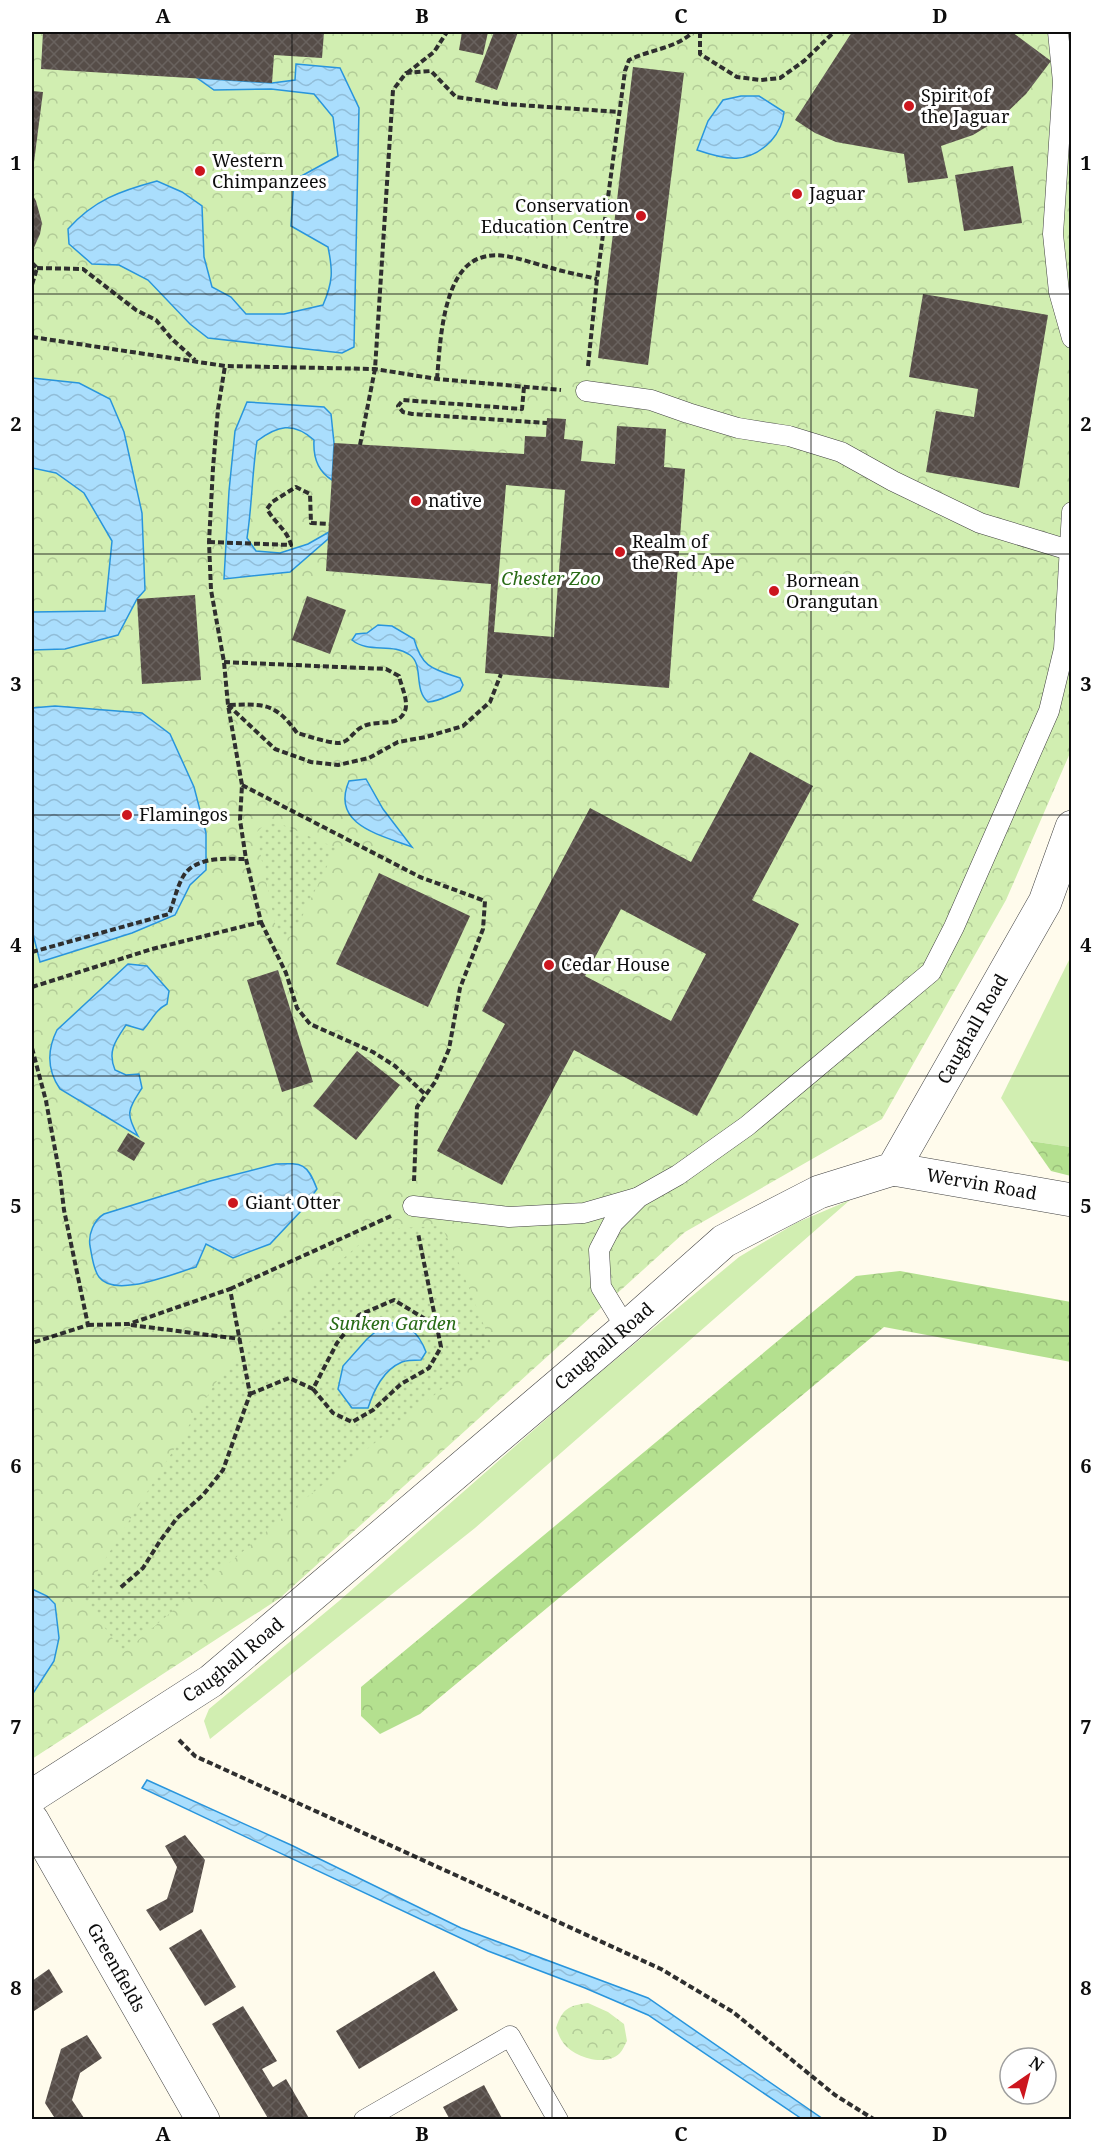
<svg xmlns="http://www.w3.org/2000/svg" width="1103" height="2151" font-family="'Noto Serif',serif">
<defs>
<pattern id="forest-crowns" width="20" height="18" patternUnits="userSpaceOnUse" patternTransform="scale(1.5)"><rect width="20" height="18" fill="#b4e08f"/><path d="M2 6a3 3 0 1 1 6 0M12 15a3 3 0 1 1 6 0" fill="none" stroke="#9abf7a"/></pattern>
<pattern id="park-crowns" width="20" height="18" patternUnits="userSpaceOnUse" patternTransform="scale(1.5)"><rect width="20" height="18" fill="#d1eeb1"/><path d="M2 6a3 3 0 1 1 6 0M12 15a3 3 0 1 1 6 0" fill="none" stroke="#b2cb97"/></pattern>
<pattern id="garden-dots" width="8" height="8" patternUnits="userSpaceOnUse" patternTransform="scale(1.5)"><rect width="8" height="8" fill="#d1eeb1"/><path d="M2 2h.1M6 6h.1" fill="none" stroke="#b2cb97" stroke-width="1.8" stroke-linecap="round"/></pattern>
<pattern id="water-waves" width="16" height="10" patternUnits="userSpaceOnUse" patternTransform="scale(1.5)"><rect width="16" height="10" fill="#aadefd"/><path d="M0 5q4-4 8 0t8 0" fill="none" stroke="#91bdd8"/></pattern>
<pattern id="building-cross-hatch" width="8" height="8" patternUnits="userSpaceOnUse" patternTransform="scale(1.5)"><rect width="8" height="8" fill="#564d48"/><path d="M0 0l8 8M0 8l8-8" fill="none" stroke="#69625e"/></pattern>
</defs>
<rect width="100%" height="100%" fill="#fffbec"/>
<g fill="#d1eeb1">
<path d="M1071,956v191l-41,-6 -29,-43z"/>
<path d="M850,1200l-375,328 -265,211 -6,-18 5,-12 130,-108 246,-216 154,-128 57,-34z"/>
</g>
<g fill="url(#forest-crowns)">
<path d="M1030,1141l41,6v29l-20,-5z"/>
<path d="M900,1271l171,31v60l-187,-35 -464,387 -40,20 -19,-18v-29l495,-411z"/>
</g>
<g fill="url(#park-crowns)">
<path d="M32,32h1039v712l-1,9 -64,147 -124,219 -197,113 -405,366 -248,161z"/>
<path d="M588,2003l20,9 16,12 3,17c-2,3 -4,9 -7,12 -15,15 -48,4 -58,-12 -3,-4 -4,-9 -6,-13 7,-20 12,-22 32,-25z"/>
</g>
<g fill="url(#garden-dots)">
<path d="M266,823l15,1 55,24 -43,87 -8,4 -7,-2 -22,-104z"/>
<path d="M441,1226l13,25 39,97 -193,155 -177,150 -41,-57 143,-228 27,-29 119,-105 28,-6z"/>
</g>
<g fill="url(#water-waves)" stroke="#2995dc" stroke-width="1.5">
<path d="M296,64l44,4 19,40 -5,239 -12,6 -134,-15 -18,-14 -42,-44 -29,-15 -27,-1 -23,-20 -1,-15c26,-29 52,-38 89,-48l25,11 20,14 2,51 8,30 19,10 15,17h38l39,-9c10,-23 10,-34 5,-58l-37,-21 3,-46 44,-24 -5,-39 -19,-23 -43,-5 -57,1 -17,-12 75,5 23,-3z"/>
<path d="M741,96h18l25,16c-1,11 -5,20 -13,29 -23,24 -45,19 -74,9l11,-29 15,-21z"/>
<path d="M32,378l47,5 31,16 14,33 18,81 3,77 -8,9 -19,36 -53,14 -33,1v-38l73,-1 7,-70 -28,-48 -28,-20 -24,-5z"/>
<path d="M247,402l77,5 7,7 3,29 -2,37c-15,-9 -19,-23 -18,-40 -21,-19 -37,-14 -57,1 -5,32 -5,65 -10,97l9,13 24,2 28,-9 21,-12 -1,7 -38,33 -66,7 5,-88 6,-60z"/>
<path d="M378,625l14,1 22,13c8,29 19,30 46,39l3,7 -3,6c-12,4 -19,10 -32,11 -15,-13 -4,-37 -18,-47 -18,-13 -41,-1 -58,-15l4,-6 11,-1z"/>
<path d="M55,706l87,7 28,21 24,53 12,46v37l-16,15 -15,30 -43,18 -92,29 -8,-32v-222z"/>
<path d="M366,779l17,30 29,38c-31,-12 -82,-22 -63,-66z"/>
<path d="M128,964l19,2 22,25 -2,13c-13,7 -14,15 -24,26l-17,-5c-10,15 -19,26 -11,45l11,5 13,-1 3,14c-14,22 -17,25 -4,48l-78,-47c-13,-19 -13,-39 -3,-59z"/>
<path d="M276,1164c27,-1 31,-1 41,25l-16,22 -31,33 -37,14 -27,-14 -10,23c-22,6 -81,32 -97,10 -6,-8 -7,-21 -9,-31 -2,-12 4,-26 14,-32l106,-33z"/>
<path d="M387,1322c22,3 31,9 39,30l-5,8c-6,0 -14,0 -19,2 -19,8 -28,28 -34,46h-16l-14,-19 5,-23 24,-27z"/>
<path d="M32,1589l15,7 8,8 4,34 -5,23 -22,34z"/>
<path d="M147,1780l144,65 170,83 187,70 175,121h-21l-154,-104 -63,-27 -97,-37 -346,-163z"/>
</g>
<g fill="url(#building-cross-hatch)" fill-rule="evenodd">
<path d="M43,32h281l-2,26 -48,-3 -2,28 -231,-14z"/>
<path d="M462,32h26l-5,23 -24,-5z"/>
<path d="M494,32h24l-21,58 -22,-8z"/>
<path d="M852,32h160l39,29 -25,33 -25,24 -28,17 -32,11 7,32 -40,5 -4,-29 -68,-12 -21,-9 -20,-13z"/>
<path d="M633,67l51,6 -36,292 -50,-7z"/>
<path d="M32,91l11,1 -10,78h-1z"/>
<path d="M1013,166l9,57 -58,8 -9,-56z"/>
<path d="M32,194l4,7 6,22 -2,11 -8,18z"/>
<path d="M923,294l125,21 -29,173 -93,-16 10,-61 38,6 4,-28 -69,-12z"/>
<path d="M547,418l19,1 -2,20 19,2 -2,20 34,3 2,-38 49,3 -2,38 21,2 -16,219 -184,-15 6,-89 -165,-13 8,-128 190,11 1,-18 21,1zM506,485l59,5 -11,147 -60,-5z"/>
<path d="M195,595l6,85 -59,4 -5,-85z"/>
<path d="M307,596l39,14 -16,44 -38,-14z"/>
<path d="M750,752l63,34 -61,114 47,24 -102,192 -123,-66 -72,135 -65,-34 68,-127 -23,-13 108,-203 101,54zM621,909l85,45 -35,67 -86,-45z"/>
<path d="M379,873l91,43 -42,91 -92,-43z"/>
<path d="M278,970l35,112 -31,10 -35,-112z"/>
<path d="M357,1051l43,34 -44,55 -43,-34z"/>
<path d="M128,1133l17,10 -11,18 -17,-10z"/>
<path d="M185,1835l20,25 -12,52 -33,19 -14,-21 21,-11 10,-32 -12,-21z"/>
<path d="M201,1929l35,58 -31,19 -36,-58z"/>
<path d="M49,1969l14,23 -29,19 -2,-1v-29z"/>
<path d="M434,1971l24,39 -99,59 -23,-38z"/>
<path d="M243,2006l34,55 -15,8 11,18 13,-8 24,41h-41l-57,-96z"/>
<path d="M87,2035l15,23 -22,15 -8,27 12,18 -3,2h-25l-11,-17 16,-54z"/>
<path d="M484,2085l19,35h-53l-7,-13z"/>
</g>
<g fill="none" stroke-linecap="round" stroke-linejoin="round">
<g stroke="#404040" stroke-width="21">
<g id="service">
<path d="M1058,32l5,50 -10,152 6,58 13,46"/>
<path d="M586,391l65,9 37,13 50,15 51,8 52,16 52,29 87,42 89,27"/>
<path d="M413,1206l96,11 75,-4 52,-15"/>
<path d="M626,1328l-25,-41 -2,-37 14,-27 26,-26 39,-22 69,-49 184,-154 23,-45 95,-216 15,-62 8,-137"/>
<path d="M364,2120l146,-84 48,84"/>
</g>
</g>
<g stroke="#404040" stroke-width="34">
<g id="minor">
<path id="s1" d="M32,1820l171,300"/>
</g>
</g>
<g stroke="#404040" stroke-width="34">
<g id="tertiary">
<path id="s2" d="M893,1169l179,31"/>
<path id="s3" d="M32,1796l179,-115 415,-353 98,-87 95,-49 74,-23 152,-267 27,-75"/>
</g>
</g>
<g stroke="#2f2f2f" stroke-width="4" stroke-dasharray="6 3" stroke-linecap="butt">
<path d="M700,32v22l37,23 24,3 19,-2 24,-17 30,-29"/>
<path d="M850,32h1"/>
<path d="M407,73l27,-21 13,-20"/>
<path d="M32,263l5,5 -5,17"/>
<path d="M37,268l46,1 53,41 20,10 15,18 24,22"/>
<path d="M32,337l193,29 150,3 62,10 124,11"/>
<path d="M588,366l9,-87 28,-208 4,-11c22,-11 46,-11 64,-28"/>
<path d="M437,379c3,-33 5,-108 43,-121 21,-8 47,4 68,9 16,5 33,8 49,12"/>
<path d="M524,387l-2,22 -119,-9 -5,6 5,6 9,2 135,9"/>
<path d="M360,445l15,-76 18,-279 13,-17 25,-2 25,26 49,7 115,8"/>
<path d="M209,542l82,3c-3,-14 -17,-23 -24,-36l5,-7 24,-15 14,7 1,29 18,1"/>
<path d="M224,662l162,7 13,7c2,10 11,27 5,37 -8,15 -29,6 -42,14 -9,4 -12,15 -23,16 -11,0 -31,-7 -42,-10 -22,-31 -34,-29 -69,-28"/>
<path d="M228,705l47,44 36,13 27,3 31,-7 29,-16 28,-5 37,-11 27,-24 11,-28"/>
<path d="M242,785l178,92 65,24 -2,28 -23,59 -11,61 -14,33 -18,25 -3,74"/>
<path d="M261,922l25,51 11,35 13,16 63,28 22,14 31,29"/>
<path d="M32,952l137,-38c5,-12 8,-28 15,-39 13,-19 42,-16 62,-16"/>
<path d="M32,987l120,-38 109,-27 -15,-63 -6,-39 2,-35 -14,-80 -4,-43 -13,-72 -2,-48 4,-74 5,-59 7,-43"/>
<path d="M32,1048l14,53 14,75 4,34 24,115 -56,18"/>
<path d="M230,1289l161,-73"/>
<path d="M88,1325l41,-1 101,-35 20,105 -27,76 -20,25 -26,23 -17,23 -17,27 -23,20"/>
<path d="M131,1325l109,14"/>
<path d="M313,1389l20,24 19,9 21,-12 28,-26 28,-16 12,-21 -23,-114"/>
<path d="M250,1394l39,-16 24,11 24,-46 22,-28 35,-15 41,25"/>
<path d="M179,1740l16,16 466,213 72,43 102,83 40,25"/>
</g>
<use href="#service" stroke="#fff" stroke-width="20"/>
<use href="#minor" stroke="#fff" stroke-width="33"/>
<use href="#tertiary" stroke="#fff" stroke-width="33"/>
</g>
<path fill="none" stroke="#0d0d0d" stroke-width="1.5" stroke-opacity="0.55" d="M292,32v2088M552,32v2088M811,32v2088M32,294h1040M32,554h1040M32,815h1040M32,1076h1040M32,1336h1040M32,1597h1040M32,1857h1040"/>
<g fill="#cc161e" stroke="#fff" stroke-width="2">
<circle cx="909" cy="106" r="6"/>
<circle cx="200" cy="171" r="6"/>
<circle cx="797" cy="194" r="6"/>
<circle cx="641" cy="216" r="6"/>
<circle cx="416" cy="501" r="6"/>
<circle cx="620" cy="552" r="6"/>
<circle cx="774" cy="591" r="6"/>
<circle cx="127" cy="815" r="6"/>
<circle cx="549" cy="965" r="6"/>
<circle cx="233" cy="1203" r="6"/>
</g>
<g text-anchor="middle" stroke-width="6" stroke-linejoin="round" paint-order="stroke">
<g font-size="18" fill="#0d0d0d" stroke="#fff" text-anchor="start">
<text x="921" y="102">Spirit of<tspan x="921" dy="21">the Jaguar</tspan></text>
<text x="212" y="167">Western<tspan x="212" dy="21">Chimpanzees</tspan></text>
<text x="809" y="200">Jaguar</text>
<text x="629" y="212" text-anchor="end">Conservation<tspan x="629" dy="21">Education Centre</tspan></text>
<text x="428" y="507">native</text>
<text x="632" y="548">Realm of<tspan x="632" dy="21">the Red Ape</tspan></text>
<text x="786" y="587">Bornean<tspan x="786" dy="21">Orangutan</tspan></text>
<text x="139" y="821">Flamingos</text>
<text x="561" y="971">Cedar House</text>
<text x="245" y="1209">Giant Otter</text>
</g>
<g font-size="18" font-style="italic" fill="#286b16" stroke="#fff">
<text x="551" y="585">Chester Zoo</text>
<text x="393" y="1330">Sunken Garden</text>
</g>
<g font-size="18" fill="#0d0d0d" stroke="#fff">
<text dy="6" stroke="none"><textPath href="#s3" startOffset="1234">Caughall Road</textPath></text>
<text dy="6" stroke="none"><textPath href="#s2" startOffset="90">Wervin Road</textPath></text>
<text dy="6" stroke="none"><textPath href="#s3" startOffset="729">Caughall Road</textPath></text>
<text dy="6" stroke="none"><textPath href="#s3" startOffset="243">Caughall Road</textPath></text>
<text dy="6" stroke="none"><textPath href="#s1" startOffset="170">Greenfields</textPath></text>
</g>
</g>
<rect width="1103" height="2151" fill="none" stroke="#ffffff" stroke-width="66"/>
<g transform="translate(1028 2076) rotate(35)"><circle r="28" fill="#ffffff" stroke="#9e9e9e" stroke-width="1.5"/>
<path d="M0-4.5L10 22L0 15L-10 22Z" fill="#cc161e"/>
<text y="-9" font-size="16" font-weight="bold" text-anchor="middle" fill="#0d0d0d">N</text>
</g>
<rect x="33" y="33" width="1037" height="2085" fill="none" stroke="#0d0d0d" stroke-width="2"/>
<g font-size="20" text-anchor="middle" font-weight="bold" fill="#0d0d0d">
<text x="163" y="23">A</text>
<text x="422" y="23">B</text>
<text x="681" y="23">C</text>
<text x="940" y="23">D</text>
<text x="16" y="170">1</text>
<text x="1086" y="170">1</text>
<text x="16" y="431">2</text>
<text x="1086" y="431">2</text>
<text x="16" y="691">3</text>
<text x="1086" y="691">3</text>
<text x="16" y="952">4</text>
<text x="1086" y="952">4</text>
<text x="16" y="1213">5</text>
<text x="1086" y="1213">5</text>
<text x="16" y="1473">6</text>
<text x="1086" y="1473">6</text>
<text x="16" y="1734">7</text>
<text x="1086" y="1734">7</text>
<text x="16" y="1995">8</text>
<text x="1086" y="1995">8</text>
<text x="163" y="2141">A</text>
<text x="422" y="2141">B</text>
<text x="681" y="2141">C</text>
<text x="940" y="2141">D</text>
</g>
</svg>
